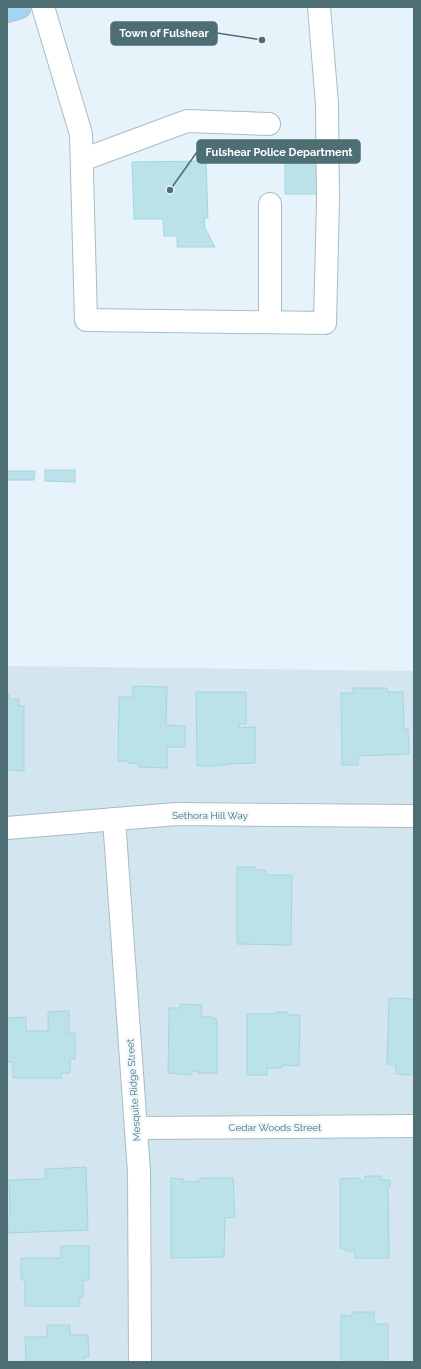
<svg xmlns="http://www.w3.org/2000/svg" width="421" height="1369" font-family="Raleway,sans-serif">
<rect width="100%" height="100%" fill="#e7f3fb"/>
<path fill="#d3e6ef" d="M7,666l407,5v691h-407z"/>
<g fill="#bbe1e9" stroke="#a2d6e0">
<rect x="285" y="156" width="35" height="38"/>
<path d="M206,161l2,57h-4l1,10 10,19h-38v-11h-13l-1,-17h-29l-2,-57z"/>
<path d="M45,470h30v12l-30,-1z"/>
<path d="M7,471h28l-1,9h-27z"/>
<path d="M133,686l34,1 -1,38 19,1v21h-18v21l-28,-1v-3l-11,-1v-2h-10l1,-64h14z"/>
<path d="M353,688h34l1,4h15l1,37h4l1,25 -51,2v9h-16l-1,-72h12z"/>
<path d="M196,692h50v32h-7v4l16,-1v36l-27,1v1h-11v1h-20z"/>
<path d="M7,694h2v5h10v7h5v65l-17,-1z"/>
<path d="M237,867h18v3h11v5h26l-1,70 -54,-1z"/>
<path d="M389,998l25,1v76l-18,-1v-10h-9z"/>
<path d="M180,1004l22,1 -1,12h11l5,3v53h-19v-2h-7v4l-23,-2 1,-65h11z"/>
<path d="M69,1011v22h6v26h-5v14h-9v5h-48v-16h-6v-44l19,-1v14h22v-19z"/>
<path d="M276,1012h11l3,3h10l-1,51 -17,-1v3h-15v7h-20v-61h27z"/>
<path d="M86,1167l2,63 -80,3 -1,-19h3l-1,-34 36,-1v-10z"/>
<path d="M365,1176h16v4h9v7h-2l1,71h-34v-7h-9l-3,-3h-3v-69l20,-1v3h5z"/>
<path d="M171,1178l13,1 -2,3 18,-1v-3h33l2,39 -10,1 -1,39 -53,1z"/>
<path d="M61,1246h28v34h-6v17h-3v9h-55v-26h-4v-22h40z"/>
<path d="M352,1312h22v12h14v38h-47v-47l11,1z"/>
<path d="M47,1325h23v10h18l1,22h-5v5h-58l-1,-25h22z"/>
</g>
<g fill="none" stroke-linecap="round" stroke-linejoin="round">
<g stroke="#a6bec5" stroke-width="24">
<g id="minor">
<path d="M43,7l38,127 5,186 239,3 3,-123 -1,-96 -8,-97"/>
<path d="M82,160l105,-39 82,3"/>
<path d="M270,204v118"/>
<path d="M114,819l25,353 1,190"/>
<path d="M7,828l170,-14 237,2"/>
<path d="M136,1128l278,-2"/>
</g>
</g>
<g stroke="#b1bfc1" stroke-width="24">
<path id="major" d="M7,11l13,-4"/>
</g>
<use href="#minor" stroke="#fff" stroke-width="22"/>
<use href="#major" stroke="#a4d4f5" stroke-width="22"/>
</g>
<g text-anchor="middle" stroke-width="4" stroke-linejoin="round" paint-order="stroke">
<g font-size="10" fill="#4d6e73" stroke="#edf7fe">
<text x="210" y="819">Sethora Hill Way</text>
<text transform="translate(133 1090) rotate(-94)" y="4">Mesquite Ridge Street</text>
<text x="275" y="1131">Cedar Woods Street</text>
</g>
</g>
<path fill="none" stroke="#4d6e73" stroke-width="1.5" d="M262 40L217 33M170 190L197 152"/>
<g fill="#4d6e73" stroke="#edf7fe" stroke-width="1.5">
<circle cx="262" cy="40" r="4"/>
<circle cx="170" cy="190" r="4"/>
</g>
<g fill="#4d6e73" stroke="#4d6e73" stroke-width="1.5">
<rect x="111" y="22" width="106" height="23" rx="4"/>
<rect x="197" y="140" width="163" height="23" rx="4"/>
</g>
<g font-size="11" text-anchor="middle" font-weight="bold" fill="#fff">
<text x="164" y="37">Town of Fulshear</text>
<text x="279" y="156">Fulshear Police Department</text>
</g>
<rect width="421" height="1369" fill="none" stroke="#4d6e73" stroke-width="16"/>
</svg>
